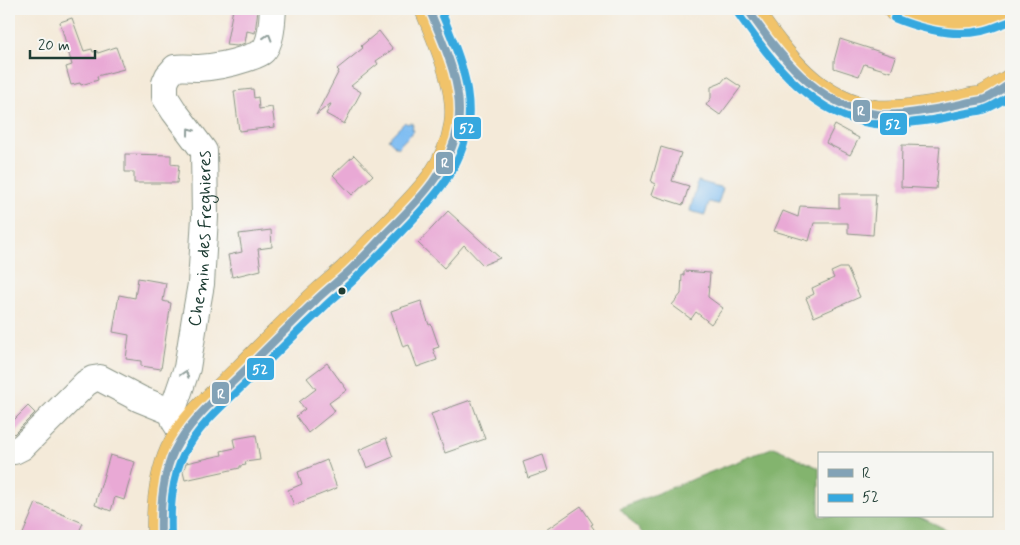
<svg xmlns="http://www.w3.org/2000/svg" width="1020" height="545" font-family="Mynerve,sans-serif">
<rect width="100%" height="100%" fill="#f6f6f2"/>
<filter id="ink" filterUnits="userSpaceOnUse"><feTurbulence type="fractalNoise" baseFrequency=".02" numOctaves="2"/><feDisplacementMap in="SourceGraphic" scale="10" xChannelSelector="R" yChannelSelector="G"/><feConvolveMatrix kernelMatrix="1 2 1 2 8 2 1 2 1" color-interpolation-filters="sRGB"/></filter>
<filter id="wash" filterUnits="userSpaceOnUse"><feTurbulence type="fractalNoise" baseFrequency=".0096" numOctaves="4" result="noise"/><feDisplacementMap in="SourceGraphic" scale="20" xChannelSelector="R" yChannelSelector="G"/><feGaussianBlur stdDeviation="1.12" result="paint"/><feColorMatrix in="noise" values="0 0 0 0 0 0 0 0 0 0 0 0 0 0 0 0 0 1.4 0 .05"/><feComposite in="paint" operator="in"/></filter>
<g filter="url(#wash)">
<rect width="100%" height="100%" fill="#f4ead9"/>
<path fill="#83b46e" stroke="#517851" d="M774,447l45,21v48h99l42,20h-315l-25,-28z"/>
<g fill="#7fbdf2" stroke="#4f7d93">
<path d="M405,122l2,2 2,-1h3l1,4 -1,1 2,3 -17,17 -9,-9z"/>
<path d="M698,181l25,7 -5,16 -9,-2 -4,13 -15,-4z"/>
</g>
<g id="blocks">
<g fill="#e9a9d5">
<path d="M233,9h25l-3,24 -8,-2 -2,12 -8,3 -11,-1z"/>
<path d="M72,18l12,33 8,-2 1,3 4,-1 1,2 18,-6 8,22 -27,7 1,4 -17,5 -1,-2 -9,2 -5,-18 6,-2 -12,-43z"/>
<path d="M379,31l14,18 -17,12 2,3 -27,22 10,6 -17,32 -18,-10 5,-10h-1l-14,11 23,-44 -2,-2 26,-21 -2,-2z"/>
<path d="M840,39l56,18 -5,15 -27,-8 -5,12 -25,-8v-7z"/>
<path d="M726,77l15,10 -21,28 -14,-10 5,-7v-11l10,-4z"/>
<path d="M253,89l1,9 4,-1 1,12 13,-2 3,20 -36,4 -5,-40z"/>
<path d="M835,125l24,13 -9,17 -24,-12z"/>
<path d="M902,145l38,1 -4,43 -35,-2z"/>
<path d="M661,147l20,6 -9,28 17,5 -6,19 -32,-10 4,-11 -4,-2z"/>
<path d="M125,154l46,1v9l8,1 -2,18h-43v-11h-9z"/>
<path d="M354,155l19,20 -21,20 -19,-20z"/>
<path d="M839,194h37l-3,41 -25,-2v-10h-34l-5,18 -35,-10 9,-20 15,6 2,-11 39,2z"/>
<path d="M448,211l22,20 30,27 -17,7 -19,-20 -20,23 -26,-25z"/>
<path d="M271,230l1,17 -14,2 3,21 -29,7 -4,-22 14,-3 -3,-18z"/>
<path d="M840,268h7l13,29 -46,20 -8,-19 8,-4 -2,-6 22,-10 -3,-6z"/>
<path d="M684,271l26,2 -2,24 15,11 -12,16 -15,-12 -5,7 -19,-14 9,-11 1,-19h2z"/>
<path d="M138,278l28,5 -3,18 8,2 -10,66 -20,-3v-5l-15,-2 3,-24 -16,-3 6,-37 16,3z"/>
<path d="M421,301l8,24 2,-1 8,23 -6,2 4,11 -20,7 -8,-22 -6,2 -12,-36z"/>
<path d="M327,363l20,27 -18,13 6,8 -27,22 -12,-17 9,-7 -6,-7 17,-13 -9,-11z"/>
<path d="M471,400l14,39 -40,14 -14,-39z"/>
<path d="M28,406l7,7 -21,21 -5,-5v-4z"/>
<path d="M256,435l4,25 -15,2 1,3 -6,1v2l-55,12 -2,-8 3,-9 36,-8 -1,-4 14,-3 -2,-9z"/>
<path d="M386,438l7,19 -26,11 -8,-18z"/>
<path d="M110,455l25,7 -11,38 -9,-3 -4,14 -16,-6z"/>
<path d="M543,455l5,16 -20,7 -5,-16z"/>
<path d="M327,460l10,28 -43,17 -6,-15 14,-6 -4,-12z"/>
<path d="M36,503l47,20 -6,13h-55z"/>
<path d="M581,506l12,18 -2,1 8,11h-62z"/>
</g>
</g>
</g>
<g filter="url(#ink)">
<use href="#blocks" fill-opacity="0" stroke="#8a9486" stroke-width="1"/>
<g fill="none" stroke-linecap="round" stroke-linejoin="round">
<g stroke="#8a9486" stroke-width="28">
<g id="minor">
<path id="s1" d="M184,436l-9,-14 -3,-10 15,-44 8,-50 6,-34 4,-67 -1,-66 -30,-40 -9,-14v-14l3,-7 7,-8c8,-1 16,0 24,0 16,-1 31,-4 46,-9 5,-2 14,-4 18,-8 9,-9 9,-31 10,-42"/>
<path d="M9,451h5l8,-4 64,-64 7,-4 7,-1 40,21 32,13"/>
</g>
</g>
<g stroke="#8a9486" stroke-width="29">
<g id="major">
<path d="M747,9c32,45 68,98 129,105 17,1 36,-1 53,-4 14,-2 28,-4 41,-8 5,-1 11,-1 15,-3 9,-5 18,-11 26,-16"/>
<path d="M898,9c23,10 51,16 76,13 11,-1 26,-8 37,-12"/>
<path d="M161,536c-1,-28 1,-58 13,-85 14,-30 46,-56 69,-79 22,-22 45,-45 67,-66 12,-12 25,-22 37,-33 15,-15 30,-31 45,-46 30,-31 59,-57 66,-102 6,-36 -16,-84 -29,-116"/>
</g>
</g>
<use href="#minor" stroke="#fff" stroke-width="26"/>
<use href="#major" stroke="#f1c36a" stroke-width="28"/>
<g stroke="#f6f6f2" stroke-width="11">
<g id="bus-1">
<path d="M747,9c32,45 69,97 129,105 17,2 36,-1 53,-4 14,-2 27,-5 41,-8 5,-1 10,-1 15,-3 9,-4 18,-11 26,-16"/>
<path d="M161,536c-1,-29 1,-59 13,-85 16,-32 45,-55 70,-80 23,-23 46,-46 70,-69 11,-11 23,-20 34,-30 15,-14 28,-29 43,-44 29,-29 60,-60 67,-103 6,-39 -14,-80 -29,-116"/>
</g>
</g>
<g stroke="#f6f6f2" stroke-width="11">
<g id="bus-2">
<path d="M739,15c34,48 73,101 136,109 19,2 38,-2 57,-4 14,-2 27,-6 41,-8 5,-1 10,-1 15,-4 8,-3 16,-9 23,-13"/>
<path d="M894,18c27,11 59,19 88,13 10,-2 20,-7 29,-10"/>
<path d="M171,536c-1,-27 0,-57 13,-82 15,-30 44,-53 67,-76 24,-23 47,-47 71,-69 11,-11 23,-20 34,-31 15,-15 30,-30 45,-46 29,-30 61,-62 67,-107 5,-40 -13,-80 -28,-116"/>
</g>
</g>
<use href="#bus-1" stroke="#82a2b6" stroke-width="8"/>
<use href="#bus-2" stroke="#36a8df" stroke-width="8"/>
</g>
<defs><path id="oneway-chevron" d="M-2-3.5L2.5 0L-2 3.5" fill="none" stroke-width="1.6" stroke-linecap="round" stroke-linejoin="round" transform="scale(1.25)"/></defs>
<g stroke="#8f9e9a">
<use href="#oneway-chevron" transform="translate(268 37) rotate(-73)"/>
<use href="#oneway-chevron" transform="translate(190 131) rotate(-127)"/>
<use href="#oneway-chevron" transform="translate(185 374) rotate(-72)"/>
</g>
</g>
<circle fill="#1f3d34" stroke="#f6f6f2" stroke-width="2" cx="342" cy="291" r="4.5"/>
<g text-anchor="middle" stroke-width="4" stroke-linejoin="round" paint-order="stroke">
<g font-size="18" fill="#1f3d34" stroke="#f6f6f2">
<text dy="6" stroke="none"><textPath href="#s1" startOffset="204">Chemin des Freghieres</textPath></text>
</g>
</g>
<g stroke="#f6f6f2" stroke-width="2">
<rect x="852" y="99" width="19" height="24" rx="5" fill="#82a2b6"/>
<rect x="879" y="112" width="29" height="24" rx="5" fill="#36a8df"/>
<rect x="453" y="116" width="29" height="24" rx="5" fill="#36a8df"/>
<rect x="435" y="151" width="19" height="24" rx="5" fill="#82a2b6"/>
<rect x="246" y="357" width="29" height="24" rx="5" fill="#36a8df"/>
<rect x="211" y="381" width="19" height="24" rx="5" fill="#82a2b6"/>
</g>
<g font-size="14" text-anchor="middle" font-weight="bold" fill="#fff">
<text x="861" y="115">R</text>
<text x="893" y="129">52</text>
<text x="467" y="133">52</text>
<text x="445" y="167">R</text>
<text x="260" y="374">52</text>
<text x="221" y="398">R</text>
</g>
<rect width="1020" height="545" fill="none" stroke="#f6f6f2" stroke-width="30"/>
<rect x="818" y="452" width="175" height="65" fill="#f6f6f2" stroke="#a0aca6"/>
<rect x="828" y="469" width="25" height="8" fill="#82a2b6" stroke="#a0aca6"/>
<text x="862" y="478" font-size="15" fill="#1f3d34">R</text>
<rect x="828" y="494" width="25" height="8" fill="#36a8df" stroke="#a0aca6"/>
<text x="862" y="502" font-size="15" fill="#1f3d34">52</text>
<path d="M30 50v8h65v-8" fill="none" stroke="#1f3d34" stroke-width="2.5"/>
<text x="38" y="50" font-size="15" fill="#1f3d34" stroke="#f6f6f2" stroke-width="4" paint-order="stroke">20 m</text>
</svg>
